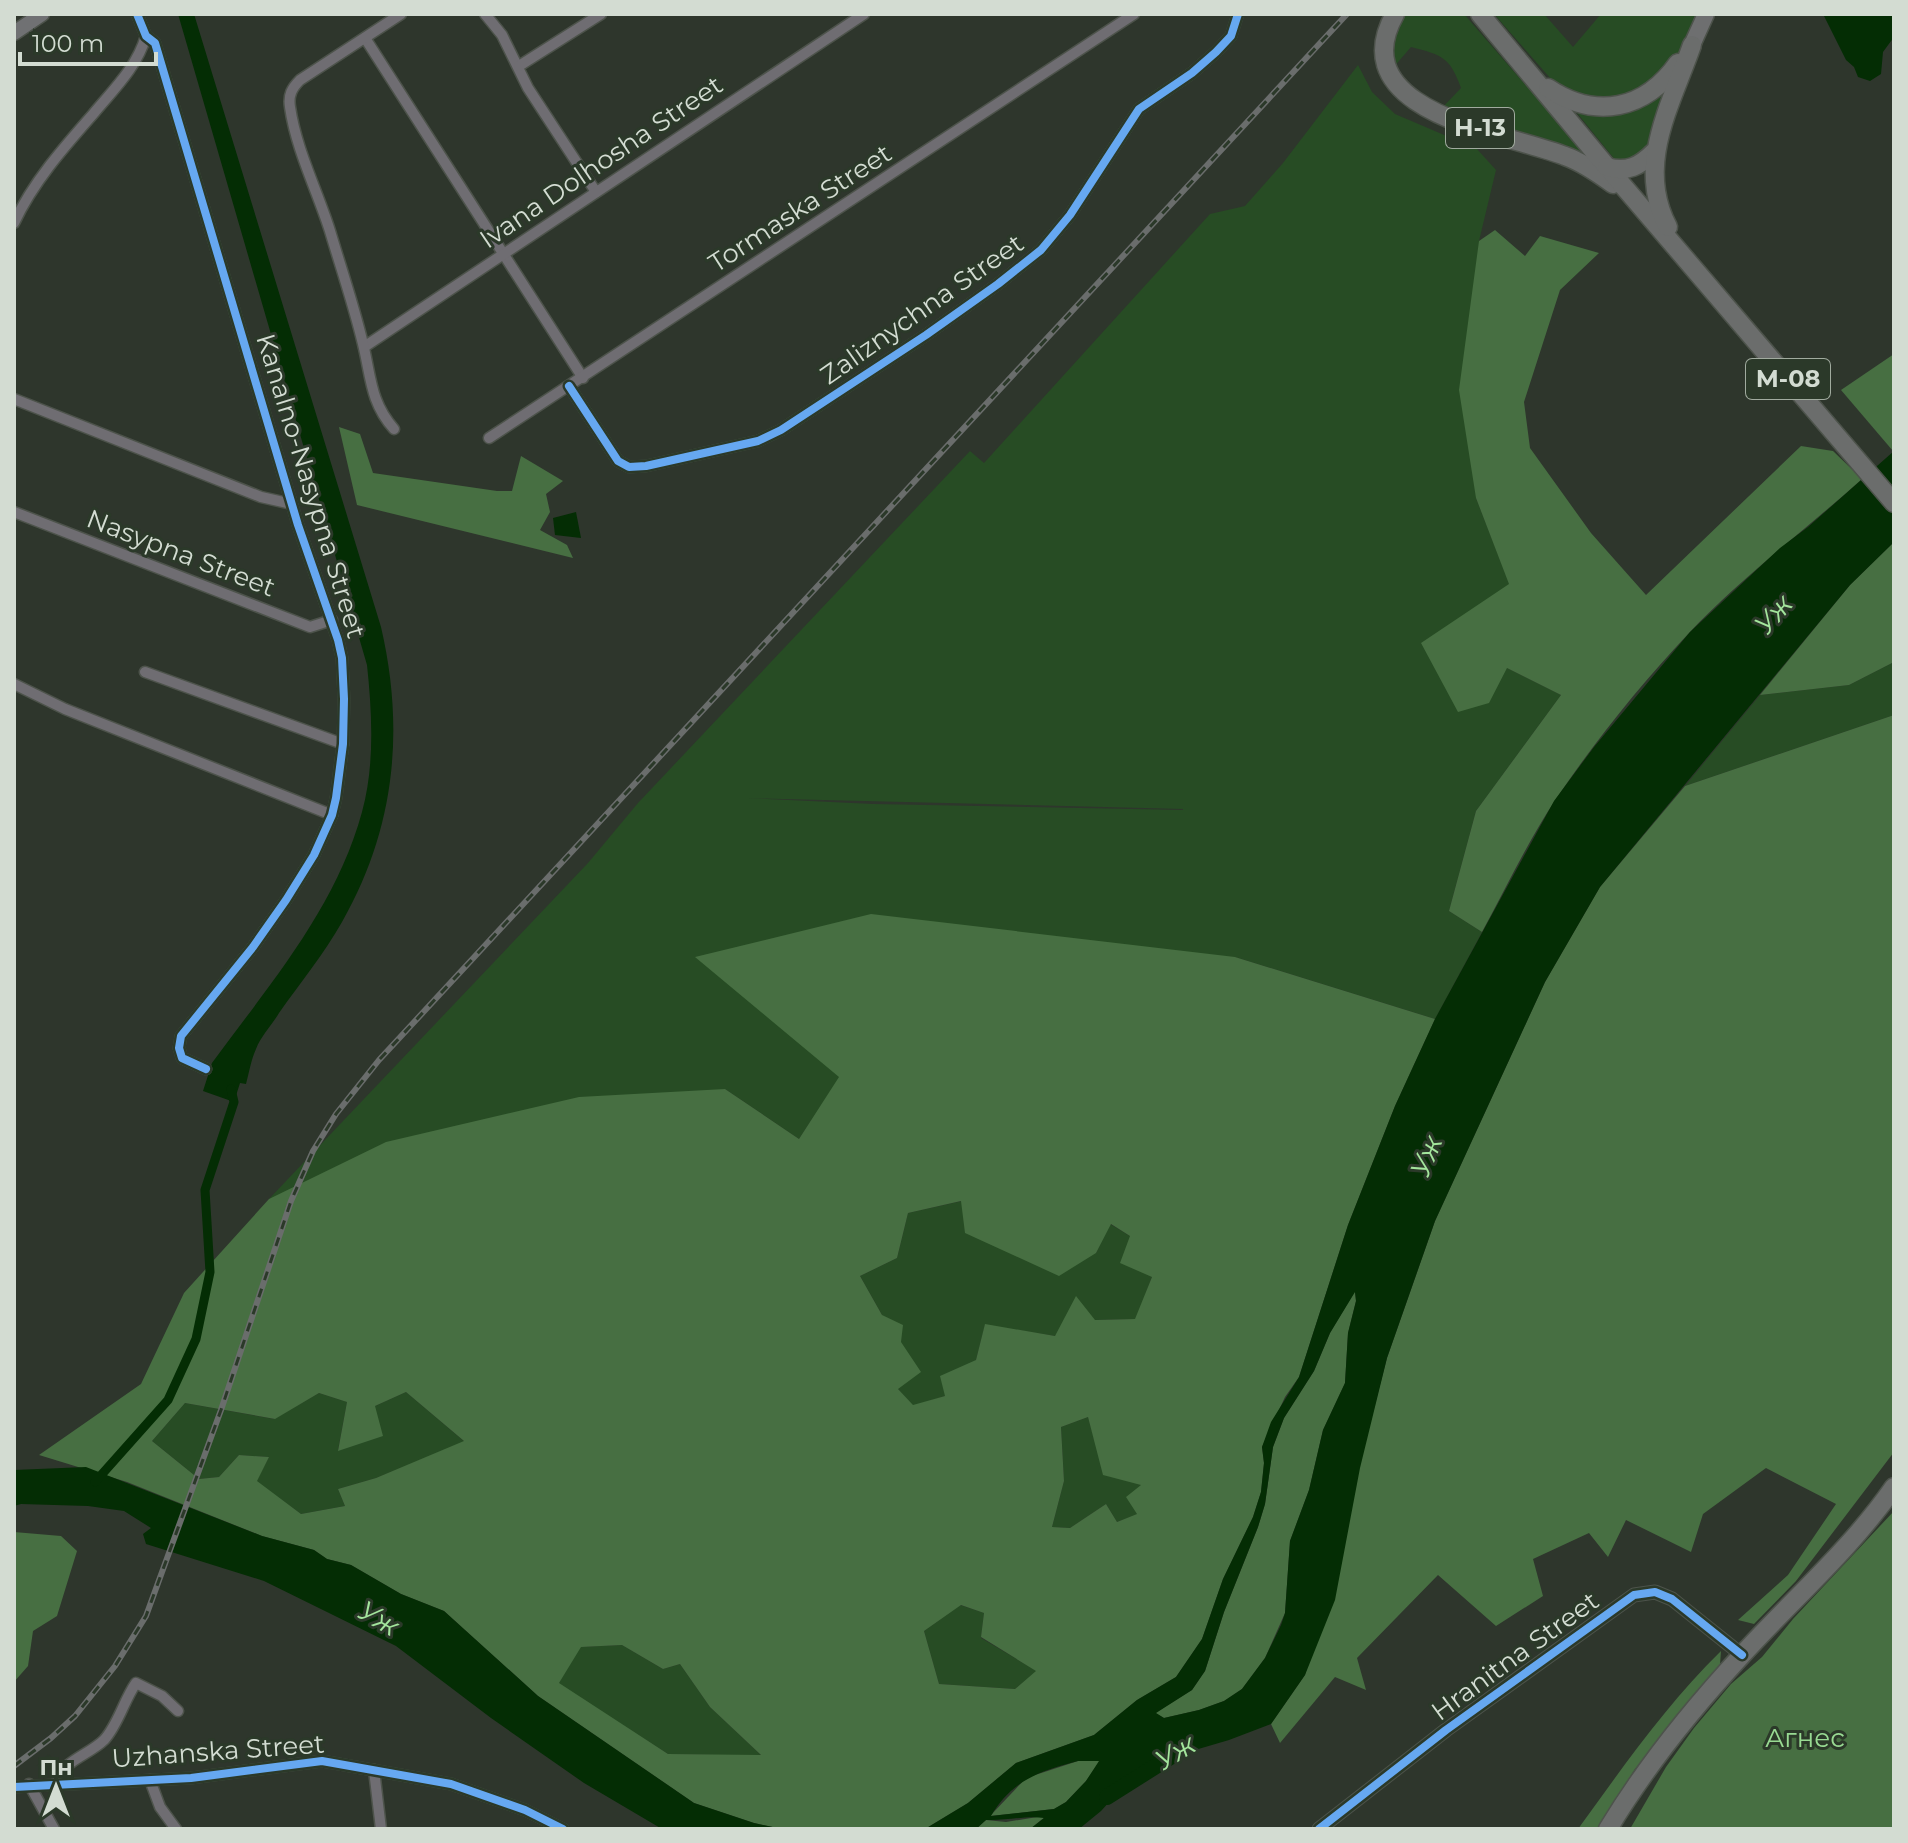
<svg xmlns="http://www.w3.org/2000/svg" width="1908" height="1843" font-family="Montserrat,sans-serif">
<rect width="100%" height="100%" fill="#2e362c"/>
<g fill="#274c24" fill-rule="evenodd">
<path d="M1404,14h60l124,143 -147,-48 20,-21c-11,-31 -19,-33 -50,-41l-18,21c-7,-17 1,-40 11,-54z"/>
<path d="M1494,14h50l29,33 28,-33h97l-28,56 -16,16 -49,16 -47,-15z"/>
<path d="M1358,65l14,27 23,22 82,35 19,21 -17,71 -3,257 34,87 -3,83 54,27 -85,116 -27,100 33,21 -47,87 -200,-62 -395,120 -41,62 -74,-50 -456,110 319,-336 50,-60 332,-352 14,12 226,-249 35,-8 38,-43zM747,798l436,11v1l-310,-6z"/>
<path d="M1669,83l-18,61 -12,14 -23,3 -43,-53z"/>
<path d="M1894,662v53l-209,71 75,-91 89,-10z"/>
<path d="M962,1201l134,52 14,-29 20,12 22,41 -16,42 -41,1 -40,16 -70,-11 -9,35 -31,36 -32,10 -15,-17 -16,-74 -22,-39 37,-18 11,-45z"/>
<path d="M406,1392l59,50 -89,36 -38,11 7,17 -44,8 -45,-33 13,-24 -30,-2 -20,22 -20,2 -47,-38 33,-38 89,16 45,-26 28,9 -9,48 37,-44z"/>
<path d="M1088,1417l8,28 46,40 -4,29 -21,8 -11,-18 -36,24 -18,-1 12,-46 -3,-54z"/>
<path d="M960,1605l24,8 -3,25 56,33 -22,18 -76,-5 -15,-53z"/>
<path d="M622,1645l41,24 17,-5 30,43 52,49 -94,-2 -110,-70 22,-37z"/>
</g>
<g fill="#476f42" fill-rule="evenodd">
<path d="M1495,230l30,26 15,-20 59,17 -39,37 -36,112 6,46 61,85 55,62 155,-149 32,5 29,28c-58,52 -120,98 -173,154 -48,51 -94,108 -133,166 -28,42 -50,89 -74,133l-33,-21 27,-100 85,-116 -54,-27 -18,35 -31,9 -37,-69 88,-59 -33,-86 -17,-108 20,-149z"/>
<path d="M1894,354v97h-1l-52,-61z"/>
<path d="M339,427l21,7 13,39 124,18h15l9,-35 42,25 -17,13 4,18 -10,18 27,15 6,13 -216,-53z"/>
<path d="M1894,542v120l-45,23 -89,10 90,-110z"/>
<path d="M1894,715v737l-98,129 -42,43 -16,-4 50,-45 48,-71 -70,-36 -63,46 -12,38 -65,-32 -18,37 -19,-24 -56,26 10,37 -47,30 -58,-51 -81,83 9,32 -31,-13 -55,66 -9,-19 34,-49 82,-317 48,-137 110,-239 55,-95 85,-101z"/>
<path d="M871,914l364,43 200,62 -40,87 -47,119 -49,152 -14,20 -23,50 2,16 -3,29 -8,25 -30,62 -21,60 -26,38 -39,23 -43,35 -78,28 -48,40 -43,26h-143l-28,-6 -60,-20 -156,-107 -94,-85 -43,-17 -50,-29 -24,-6 -13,-9 -52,-14 -135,-54 -88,-27 102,-71 43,-91 85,-94 117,-57 193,-45 146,-8 74,50 40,-62 -144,-120zM961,1201l4,32 94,43 37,-23 15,-29 19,12 -10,27 32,14 -17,42 -40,1 -19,-24 -21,40 -70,-12 -9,36 -36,16 5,20 -32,9 -15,-16 23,-17 -20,-30 2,-17 -21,-10 -22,-39 37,-18 11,-45zM406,1392l58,49 -88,37 -38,11 7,17 -44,8 -44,-33 12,-24 -30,-2 -20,22 -20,2 -47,-38 33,-38 90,16 44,-26 28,9 -9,49 45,-15 -8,-30zM1088,1417l15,58 38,10 -15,12 11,17 -20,8 -11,-18 -36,24 -18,-1 12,-46 -3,-54zM961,1605l23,8 -3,24 55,34 -21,18 -76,-5 -15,-53zM622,1645l41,24 17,-5 30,43 51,48 -93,-1 -109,-71 22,-36z"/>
<path d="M1355,1291l1,10 -8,32 -3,50 -22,47 -14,60 -19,51 -5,72 -20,45 -23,31 -18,12 -25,9 -35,8 -9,-5 37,-23 13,-19 19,-59 34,-85 7,-23 8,-57 11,-29 30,-47 16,-38z"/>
<path d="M1894,1511v318h-264l36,-62 28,-39 37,-44 31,-27 31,-38z"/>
<path d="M14,1532l47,4 16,15 -20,65 -24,15 -5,35 -14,16z"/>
<path d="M1721,1651l-1,14 -85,104 -38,60h-19c45,-62 88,-124 143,-178z"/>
<path d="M1078,1761h22l-14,20 -20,21 -12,7 -64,7 36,-38z"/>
<path d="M1037,1817h8l-15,12h-54l10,-9 20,2z"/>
</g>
<g fill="#042d04" fill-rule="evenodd">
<path d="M178,14h16l187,613c24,103 14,202 -39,295 -18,32 -42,61 -63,91 -7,12 -18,23 -23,36 -5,11 -7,24 -10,35l-6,-1 -6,19 -31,-11 9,-28c57,-78 124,-155 150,-251 13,-47 10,-100 5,-147z"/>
<path d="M1823,14h71v23l-11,15 -2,22 -11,7 -12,-4 -4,-10 -8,-7z"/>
<path d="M1894,451v91l-44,43 -250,302 -55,95 -110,239 -48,137 -27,110 -25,132 -30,75 -34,49 -42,16 -51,15 -47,23 -30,33 -22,18h-49l14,-11c-16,-3 -39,3 -58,2l-10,9h-51l43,-26 48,-40 78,-28 43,-35 39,-23 26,-38 21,-60 30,-62 8,-25 3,-29 -2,-16 9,-25 28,-45 49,-152 47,-119 40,-87 119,-218 40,-54 96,-115 90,-84 28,-21zM1355,1292l1,9 -8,32 -3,50 -22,47 -14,60 -19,51 -5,72 -4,12 -16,33 -23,31 -18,12 -25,9 -35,8 -8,-5 36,-23 13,-19 19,-59 34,-85 7,-23 8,-57 11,-29 30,-47 16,-38zM1078,1761h21l-13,20 -20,21 -12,7 -63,7c21,-36 49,-45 87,-55z"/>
<path d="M576,512l5,26 -26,-3 -2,-17z"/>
<path d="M86,1467l176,69 52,14 13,9 24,6 50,29 43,17 94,85 156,107 60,20 28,6h-120l-78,-46 -93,-65 -95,-72 -132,-65 -118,-37 -3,-10 8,-6 -27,-17 -36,-5 -67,-2 -7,2v-36z"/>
</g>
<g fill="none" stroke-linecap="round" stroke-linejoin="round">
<path stroke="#042d04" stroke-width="9" d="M95,1482l73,-82 28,-61 14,-67 -5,-82 29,-88 -3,-13"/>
<path stroke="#042d04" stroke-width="16" d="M1107,1797l68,-43"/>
<g stroke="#4d534b" stroke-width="13">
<g id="minor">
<path d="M137,14l9,22 9,7 143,482 40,115 4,18 2,41 -1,45 -7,54 -4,17 -18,40 -28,45 -33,47 -72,89 -2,12 3,10 24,11"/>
<path d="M485,14l17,21 26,53 68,104"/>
<path d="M365,38l218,340"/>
<path d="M519,66l82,-52"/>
<path d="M14,223c19,-41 50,-76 80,-110 20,-24 43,-46 52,-77"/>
<path d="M364,347l500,-333"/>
<path d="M569,386l49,75 11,6 17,-1 112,-25 23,-11 145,-95 72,-51 43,-34 29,-35 69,-106 53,-36 24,-21 15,-16 7,-22"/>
<path d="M14,399l247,98 31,7"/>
<path d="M394,429c-24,-27 -23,-53 -31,-85 -9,-38 -22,-76 -33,-113 -13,-41 -34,-82 -40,-124 -2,-12 2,-19 10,-27l101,-66"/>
<path d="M489,438l645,-424"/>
<path d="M14,512l296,115 22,-7"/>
<path d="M145,672l198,72"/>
<path d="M14,684l51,25 267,106"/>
<path d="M374,1770l7,59"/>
<path d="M150,1780l10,27 16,22"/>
<path d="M57,1783c4,-22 32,-28 47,-43 14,-15 20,-40 32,-57l26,13 16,15"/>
<path d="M29,1784l25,45"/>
<path d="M14,1787l177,-9 131,-17 129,23 74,26 38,19"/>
</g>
</g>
<g stroke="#4d534b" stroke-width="15">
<path id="tertiary" d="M1319,1829l127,-99 188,-135 21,-3 17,7 70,56"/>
</g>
<g stroke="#4d534b" stroke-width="17">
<path id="secondary" d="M14,33l28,-19"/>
</g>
<g stroke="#4d534b" stroke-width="19">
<path id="primary" d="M1692,45l14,-31"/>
</g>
<g stroke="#4d534b" stroke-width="21">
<g id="trunk">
<path d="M1395,14c-55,98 111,119 170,142 17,6 33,17 48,28"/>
<path d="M1480,14l127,153 287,336"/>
<path d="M1548,88c48,32 97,22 130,-25"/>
<path d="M1607,167c20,6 33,-1 47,-15"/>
<path d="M1668,227c-33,-62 3,-122 24,-182"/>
<path d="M1608,1829c38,-63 84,-120 134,-174 51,-56 109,-106 152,-168"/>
</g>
</g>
<use href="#minor" stroke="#6f6d72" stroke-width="10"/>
<use href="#tertiary" stroke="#6f6d72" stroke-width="12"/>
<use href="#secondary" stroke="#707173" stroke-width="14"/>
<use href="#primary" stroke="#6e6f70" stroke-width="16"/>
<use href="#trunk" stroke="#6b6d6c" stroke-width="18"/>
<g stroke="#6a6d6c" stroke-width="6">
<path id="rail" d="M14,1766l37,-28 24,-22 40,-50 31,-50 75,-206 70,-209 22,-50 23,-37 43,-54 968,-1046"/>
</g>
<use href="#rail" stroke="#2b3929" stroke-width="3" stroke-dasharray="9" stroke-linecap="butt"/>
<g stroke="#2b3929" stroke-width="13">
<g id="cycleway">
<path d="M137,14l9,22 9,7 143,482 40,115 4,18 2,41 -1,45 -7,54 -4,17 -18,40 -28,45 -33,47 -72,89 -2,12 3,10 24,11"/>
<path d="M569,386l49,75 11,6 17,-1 112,-25 23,-11 145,-95 72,-51 43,-34 29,-35 69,-106 53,-36 24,-21 15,-16 7,-22"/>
<path d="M14,1787l177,-9 131,-17 129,23 74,26 38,19"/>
<path d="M1319,1829l127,-99 188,-135 21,-3 17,7 70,56"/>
</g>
</g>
<use href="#cycleway" stroke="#66a8f1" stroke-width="8"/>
</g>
<g text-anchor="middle" stroke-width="6" stroke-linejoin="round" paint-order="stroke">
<g fill="#2b3929" stroke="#a1ab9f" stroke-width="2">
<rect x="1446" y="108" width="68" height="40" rx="6"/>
<rect x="1746" y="359" width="84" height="40" rx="6"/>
</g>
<g font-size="24" font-weight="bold" fill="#d3dcd2">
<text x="1480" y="136">Н-13</text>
<text x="1788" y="387">М-08</text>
</g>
<g font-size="26" fill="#d3dcd2" stroke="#2b3929">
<text transform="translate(601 162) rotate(-34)" y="9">Ivana Dolhosha Street</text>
<text transform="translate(800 208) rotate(-33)" y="9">Tormaska Street</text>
<text transform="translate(922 309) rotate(-35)" y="9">Zaliznychna Street</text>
<text transform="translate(311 486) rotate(73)" y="9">Kanalno-Nasypna Street</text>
<text transform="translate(181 553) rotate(21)" y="9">Nasypna Street</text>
<text transform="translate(1515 1656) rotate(-36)" y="9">Hranitna Street</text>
<text transform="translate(218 1751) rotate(-4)" y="9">Uzhanska Street</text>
</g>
<g font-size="26" fill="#98da92" stroke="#2b3929">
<text x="1805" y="1747">Агнес</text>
</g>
<g font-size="28" font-style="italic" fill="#a4e69d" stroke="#2b3929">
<text transform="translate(1773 614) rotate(-49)" y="10">Уж</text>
<text transform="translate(1426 1156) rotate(-68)" y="10">Уж</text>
<text transform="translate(379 1618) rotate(30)" y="10">Уж</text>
<text transform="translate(1175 1752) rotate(-31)" y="10">Уж</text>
</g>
</g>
<rect width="1908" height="1843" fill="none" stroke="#d3dcd2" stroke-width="32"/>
<g transform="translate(56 1787)" stroke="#2b3929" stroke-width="6" paint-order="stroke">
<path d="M0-6L14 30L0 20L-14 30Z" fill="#d3dcd2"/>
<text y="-12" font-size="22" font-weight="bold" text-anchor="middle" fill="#d3dcd2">Пн</text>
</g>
<path d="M20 52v12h136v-12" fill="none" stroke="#d3dcd2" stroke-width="4"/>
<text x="32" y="52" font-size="24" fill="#d3dcd2" stroke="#2b3929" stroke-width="6" paint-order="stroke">100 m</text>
</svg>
